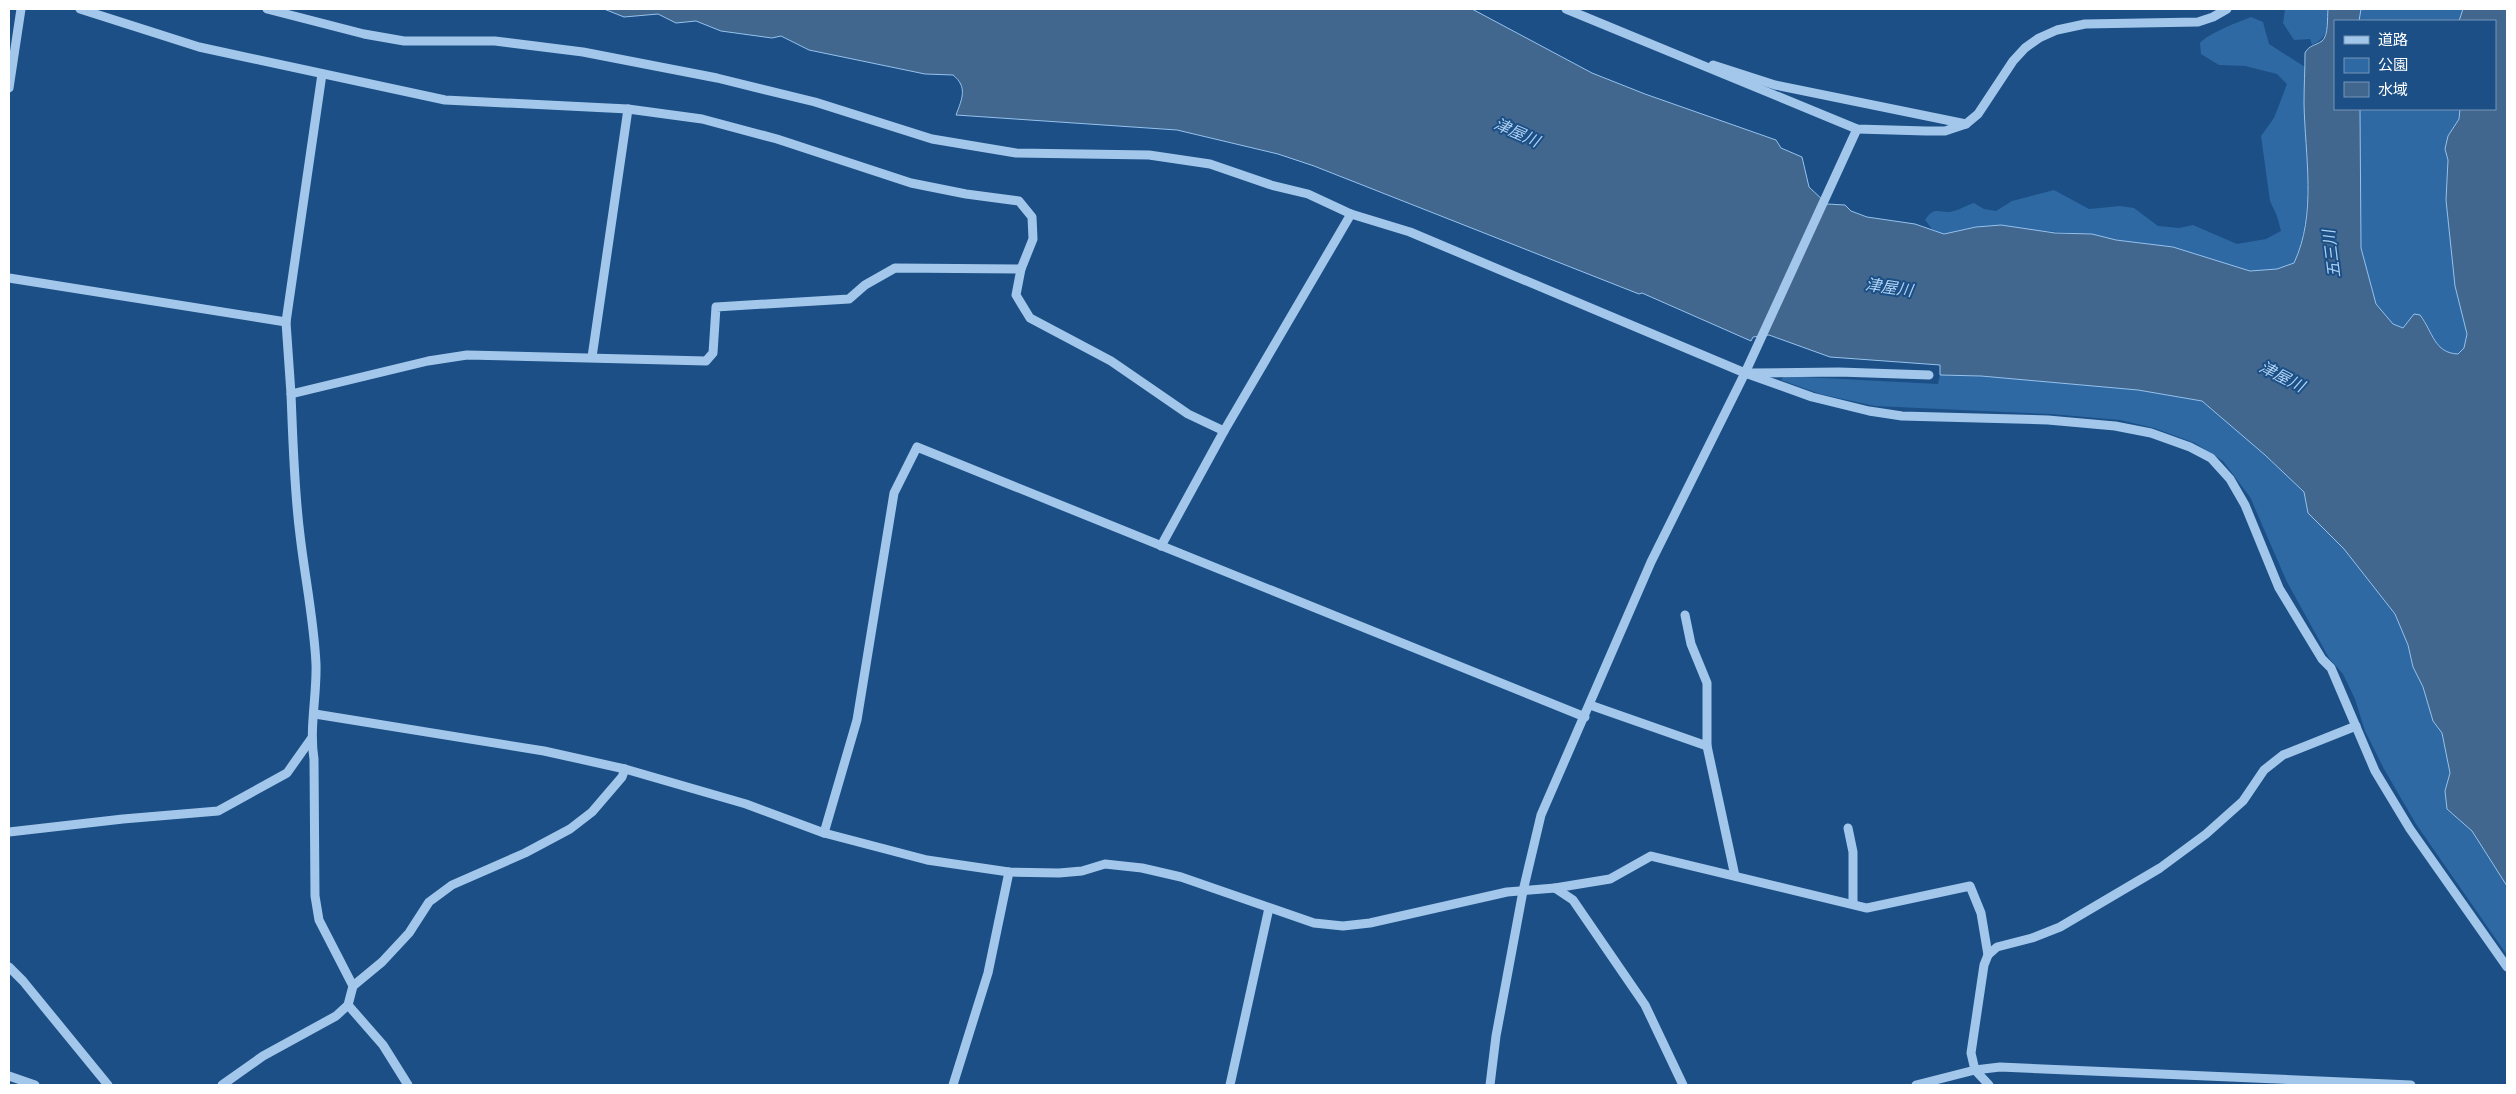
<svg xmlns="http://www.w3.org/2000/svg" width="2516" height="1094" font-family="'Titillium Web','Noto Sans JP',sans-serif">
<rect width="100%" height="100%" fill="#1b4f86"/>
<g fill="#2e69a4">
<path d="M2285,9h43c-2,18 2,28 -16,36l-2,-6 -16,1 -11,-17z"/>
<path d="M2361,9h102l-4,12h-100z"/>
<path d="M2251,17l12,5 6,22 36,23c-2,59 13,143 -11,196l-17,6 -27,2 -107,-28 -27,-3 -24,-6 -116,-7 -32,7 -12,-5 -7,-9c10,-16 16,-5 29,-9 7,-2 13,-6 20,-8l10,6 12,2 16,-10 42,-11 35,19 31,-3 14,2 24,18 21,2 14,-3 44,19 29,-5 15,-8 -4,-15 -7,-15 -9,-65 13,-18 13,-34 -10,-10 -32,-8 -26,-1 -18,-11 -1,-11c9,-10 38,-21 51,-26z"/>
<path d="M2360,109h100l-1,10 -11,17 -3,13 3,11 -2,40 9,86 12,48 -3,14 -5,6c-25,-1 -26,-22 -39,-39l-6,-1 -11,14 -10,-4 -17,-20 -15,-56z"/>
<path d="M1940,375l41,1 157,14 64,11 63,54 39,37 4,21 36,36 51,65 13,31 5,22 10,20 10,34 9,12 8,40 -5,18 2,18 25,22 35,55v69l-91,-131 -32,-55 -19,-38 -10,-32 -12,-25 -14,-16 -42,-76 -37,-85 -27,-36 -28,-18 -41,-15 -34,-8 -69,-6 -176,-8 -55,-12 -39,-14 3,-4 154,8z"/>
</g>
<path fill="#41678f" stroke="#96c2ee" d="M604,9h868l120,64 53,21 131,46 5,8 21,9 7,30 18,17 18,1 6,6 16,6 48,7 29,10 32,-7 25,-2 54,8 37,1 24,6 57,7 77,24 27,-2 17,-6c23,-49 11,-107 10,-160 0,-16 1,-33 1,-50 4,-8 10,-7 17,-12 7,-6 5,-24 6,-32h33l-2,12h-24v88h25l1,139 15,56 17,20 10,4 11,-14 6,1c13,17 14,38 38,39l6,-6 3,-14 -12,-48 -9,-86 2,-40 -3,-11 3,-13 11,-17 1,-10h35v-88h-36l4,-12h44v877l-35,-55 -25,-22 -2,-18 5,-18 -8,-40 -9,-12 -10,-34 -10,-20 -5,-22 -13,-31 -51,-65 -36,-36 -4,-21 -39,-37 -63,-54 -64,-11 -157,-14 -41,-1v-10l-110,-8 -61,-22 -16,2 -2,4 -109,-48 -3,1 -325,-128 -36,-12 -101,-24 -221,-15c6,-16 12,-28 -3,-40l-28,-1 -116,-24 -28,-14 -9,2 -51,-7 -25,-10 -20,2 -18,-9 -34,3z"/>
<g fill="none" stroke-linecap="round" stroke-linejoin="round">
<g stroke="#a3c7eb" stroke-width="9">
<path d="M80,9l119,38 246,53 183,9 74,10 75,20 134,44 55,11 53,7 13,16 1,22 -12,30 -5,26 14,23 81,43 77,53 36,17"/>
<path d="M267,9l97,25 40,7h91l88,11 134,26 98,24 117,37 84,14 133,2 61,9 61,21 37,9 43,20 59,18 335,141 67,24 57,14 33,5 146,4 67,6 36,7 39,14 21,11 19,21 15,26 34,83 43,71 9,9 44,103 35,58 97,138"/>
<path d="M1566,9l291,120 69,2h19l21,-7 12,-10 35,-53 12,-13 14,-10 18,-8 28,-6 113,-2 15,-5 14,-8"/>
<path d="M1713,65l62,20 191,39"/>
<path d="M322,74l-36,248 5,72 137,-33 39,-6 239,6 7,-8 3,-46 133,-8 16,-14 30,-17 126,1"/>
<path d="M9,88l12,-79"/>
<path d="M9,278l277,44"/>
<path d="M592,357l36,-248"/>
<path d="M1752,373l87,-1 90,3"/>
<path d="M291,394c2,47 3,94 9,141 5,43 14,86 16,129 1,32 -7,64 -2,95l1,137 4,24 34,66"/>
<path d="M1161,546l63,-115 127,-217"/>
<path d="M1685,615l6,29 16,39v63l28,130"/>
<path d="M1590,705l117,41"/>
<path d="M315,714l229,37 81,18 121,35 78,29 103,27 82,12 50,1 23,-2 23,-7 37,4 39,9 133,46 29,3 27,-3 137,-31 48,-4 18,12 72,105 38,80"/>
<path d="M1848,828l5,24v52"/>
<path d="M9,832l114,-13 95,-8 69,-38 24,-34"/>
<path d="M824,833l33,-113 37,-227 23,-46 668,270"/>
<path d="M1555,888l55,-9 41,-23 216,52 103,-22 11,27 7,42"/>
<path d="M9,967l14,14 85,104"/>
<path d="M348,1005l35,40 25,40"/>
<path d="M9,1076l26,9"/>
<path d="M222,1085l41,-29 73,-40 12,-11 5,-19 29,-24 27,-29 20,-31 23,-17 73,-32 45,-24 22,-17 30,-35 3,-8"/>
<path d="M953,1085l35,-112 21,-101"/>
<path d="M1230,1085l39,-177"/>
<path d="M1490,1085l6,-49 27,-145 18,-76 110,-253 94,-189 112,-244"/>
<path d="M1916,1085l59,-15 25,-3 411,18"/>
<path d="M1989,1085l-14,-15 -4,-17 13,-88 4,-10 9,-8 35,-9 28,-11 100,-59 46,-34 37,-33 21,-31 19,-15 73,-29"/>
</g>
</g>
<g text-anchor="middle" stroke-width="4" stroke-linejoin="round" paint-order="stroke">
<g font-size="16" font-style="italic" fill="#aed1f3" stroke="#1b4f86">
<text transform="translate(1517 132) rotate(24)" y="6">津屋川</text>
<text transform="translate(2331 254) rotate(-97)" y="6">五三川</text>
<text transform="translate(1889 287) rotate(8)" y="6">津屋川</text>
<text transform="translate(2282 376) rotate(27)" y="6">津屋川</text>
</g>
</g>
<rect width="2516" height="1094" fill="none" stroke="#ffffff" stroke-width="20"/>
<rect x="2334" y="20" width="162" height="90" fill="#1b4f86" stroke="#7695b6"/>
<rect x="2344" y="36" width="25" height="8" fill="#a3c7eb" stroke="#7695b6"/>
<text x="2378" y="45" font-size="15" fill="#ffffff">道路</text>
<rect x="2344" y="58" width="25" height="15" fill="#2e69a4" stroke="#7695b6"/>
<text x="2378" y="70" font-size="15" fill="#ffffff">公園</text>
<rect x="2344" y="82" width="25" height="15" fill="#41678f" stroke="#7695b6"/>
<text x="2378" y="95" font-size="15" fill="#ffffff">水域</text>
</svg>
